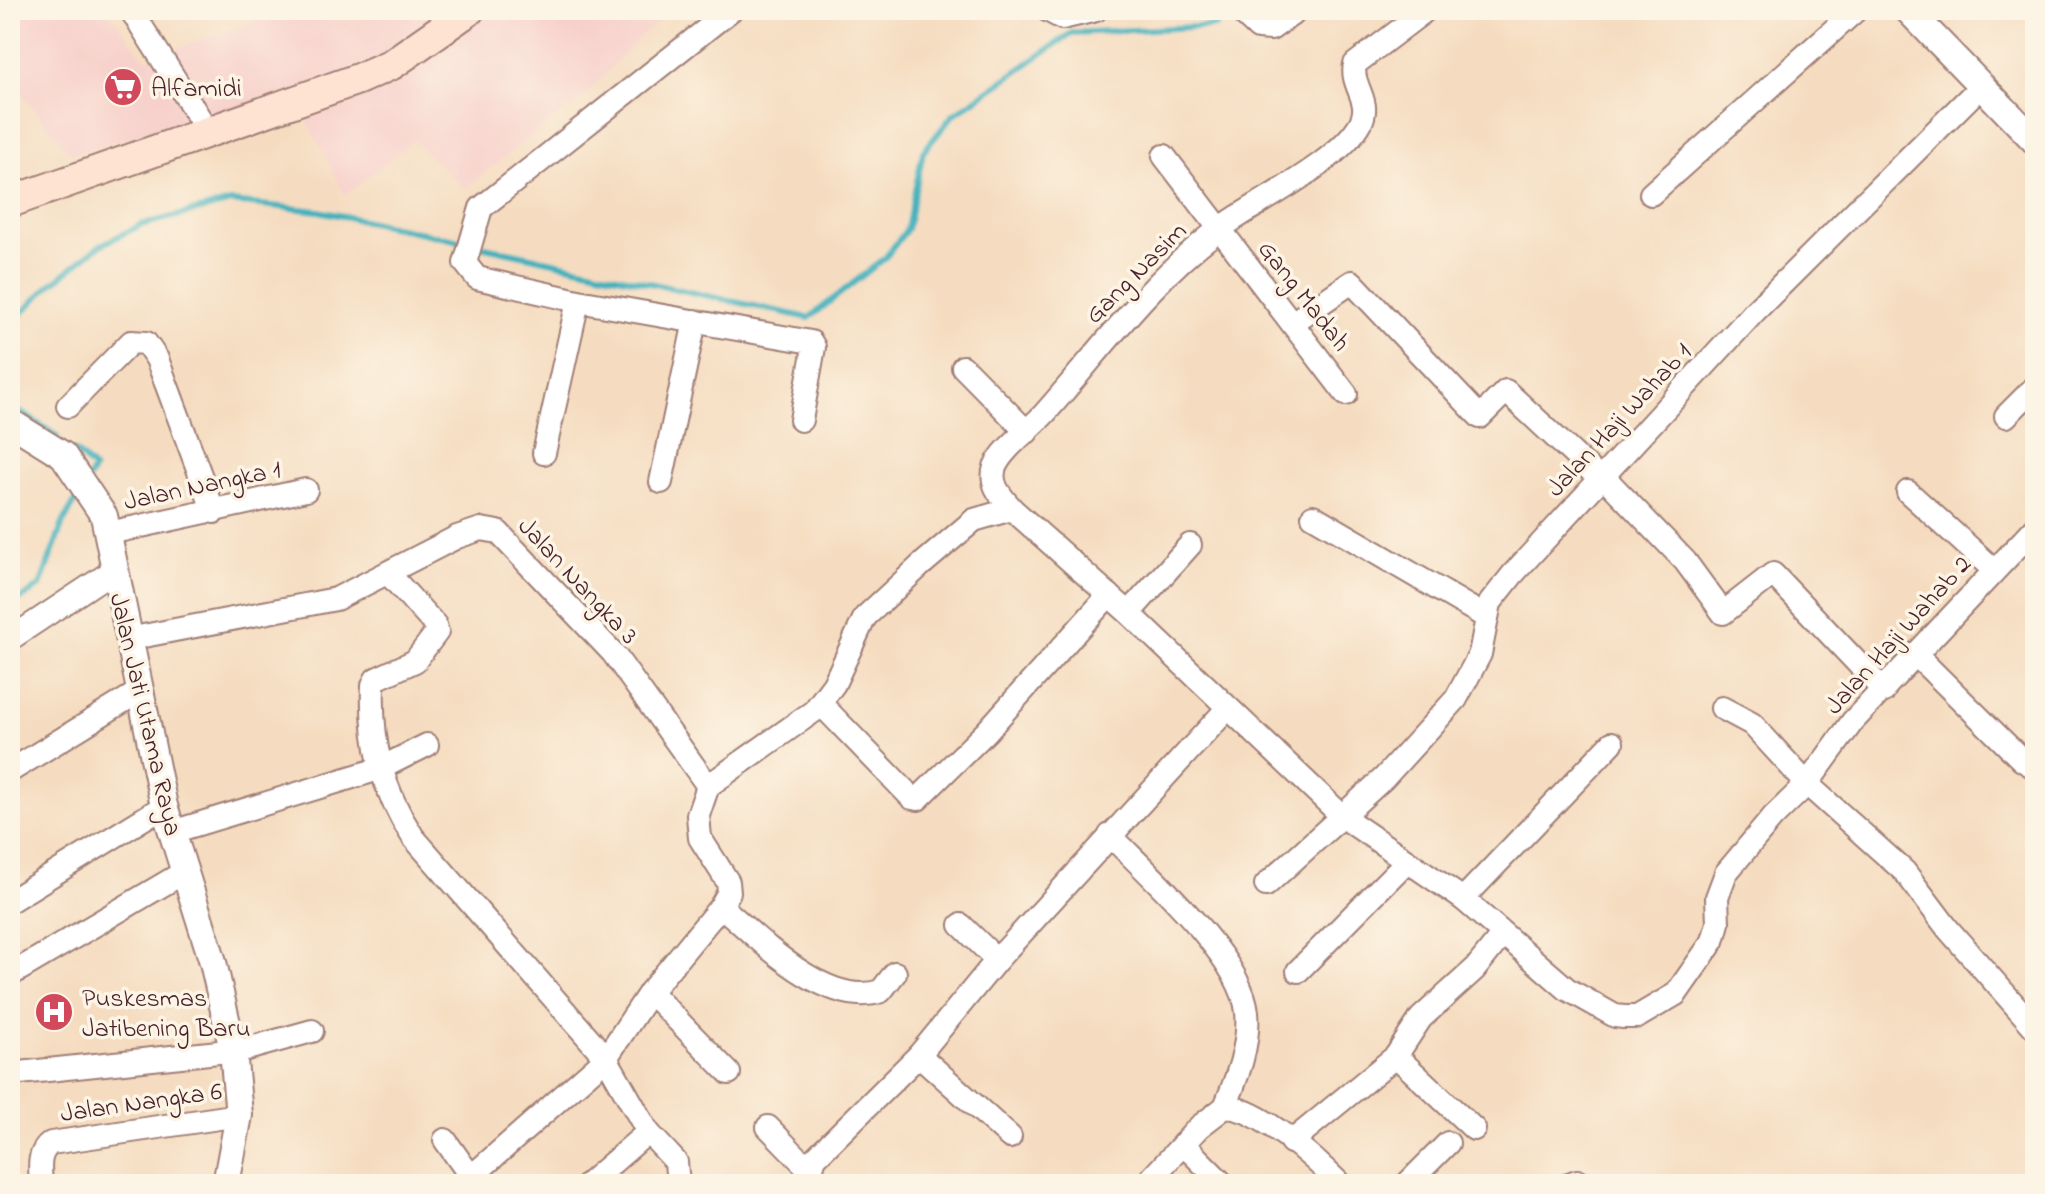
<svg xmlns="http://www.w3.org/2000/svg" width="2045" height="1194" font-family="'Indie Flower',sans-serif">
<rect width="100%" height="100%" fill="#fcf5e5"/>
<filter id="ink" filterUnits="userSpaceOnUse"><feTurbulence type="fractalNoise" baseFrequency=".0125" numOctaves="2"/><feDisplacementMap in="SourceGraphic" scale="16" xChannelSelector="R" yChannelSelector="G"/><feConvolveMatrix kernelMatrix="1 2 1 2 8 2 1 2 1" color-interpolation-filters="sRGB"/></filter>
<filter id="wash" filterUnits="userSpaceOnUse"><feTurbulence type="fractalNoise" baseFrequency=".006" numOctaves="4" result="noise"/><feDisplacementMap in="SourceGraphic" scale="32" xChannelSelector="R" yChannelSelector="G"/><feGaussianBlur stdDeviation="1.8" result="paint"/><feColorMatrix in="noise" values="0 0 0 0 0 0 0 0 0 0 0 0 0 0 0 0 0 1.4 0 .05"/><feComposite in="paint" operator="in"/></filter>
<g filter="url(#wash)">
<rect width="100%" height="100%" fill="#f5dcc0"/>
<path fill="#f7d0cb" d="M10,10h97l38,49 142,-49h388l-33,24 -56,61 -122,93 -51,-48 -68,56 -52,-103 -222,61 -61,-74z"/>
<g fill="none" stroke-linecap="round" stroke-linejoin="round">
<g stroke="#42b1bd" stroke-width="6">
<path d="M476,245l333,73 76,-60 22,-29 16,-77 30,-37 119,-82 143,-7 19,-16"/>
<path d="M10,325l38,-38 51,-41 42,-21 90,-23 88,9 146,31"/>
<path d="M10,405l47,31"/>
<path d="M75,451l19,18 -5,9"/>
<path d="M10,606l30,-20 23,-63 16,-28"/>
</g>
</g>
</g>
<g filter="url(#ink)">
<g fill="none" stroke-linecap="round" stroke-linejoin="round">
<g stroke="#a07e76" stroke-width="26">
<g id="minor">
<path d="M131,10l76,120"/>
<path d="M731,10l-250,198 -16,55 12,15 101,23 233,41 3,5 -13,73"/>
<path d="M1047,10l15,8 34,-8"/>
<path d="M1239,10l19,18 13,1 27,-19"/>
<path d="M1164,156l182,238"/>
<path d="M1651,194l205,-184"/>
<path d="M1292,323l60,-41 128,135 26,-26 94,88"/>
<path d="M963,367l64,65"/>
<path d="M68,406l63,-64 15,1 11,16 57,153"/>
<path d="M2006,416l29,-29"/>
<path d="M544,453l34,-152"/>
<path d="M1603,476l82,85 38,52 50,-39 111,117"/>
<path d="M661,482l34,-161"/>
<path d="M1908,492l85,77"/>
<path d="M1012,509c-10,-12 -23,-24 -17,-42 8,-19 36,-38 50,-54 56,-63 106,-134 176,-185 37,-27 119,-66 140,-106 11,-22 -11,-36 -6,-58l71,-54"/>
<path d="M1313,516l173,101"/>
<path d="M109,533l197,-43"/>
<path d="M388,573l47,52 2,7 -22,29 -39,18 -3,6c-2,57 8,103 40,152l193,221 42,74 28,30 2,22"/>
<path d="M1129,613l61,-68"/>
<path d="M10,639l104,-69"/>
<path d="M128,639l208,-40 121,-62 24,-8 17,3 115,121 95,133"/>
<path d="M1915,654l107,106 13,8"/>
<path d="M820,703l92,95 6,1 68,-67 123,-137"/>
<path d="M1722,708l30,16 55,60 98,88 43,57 87,99"/>
<path d="M10,771l130,-80"/>
<path d="M172,832l207,-63 48,-24"/>
<path d="M1110,835c39,40 132,122 137,177 3,33 -10,65 -22,95"/>
<path d="M1266,885l118,-107 72,-79 24,-45 10,-51 23,-29 242,-263 224,-223"/>
<path d="M1463,899l149,-156"/>
<path d="M10,901l154,-95"/>
<path d="M721,906c37,32 106,104 160,85l14,-18"/>
<path d="M961,925l36,35"/>
<path d="M1298,971l109,-110"/>
<path d="M10,975l176,-104"/>
<path d="M650,992l79,81"/>
<path d="M919,1055l91,82"/>
<path d="M1396,1056l78,73"/>
<path d="M10,1074l237,-25 65,-18"/>
<path d="M768,1127l41,42"/>
<path d="M445,1140l31,44"/>
<path d="M1291,1142l105,-86 25,-38 54,-49 28,-35"/>
<path d="M1183,1144l40,40"/>
<path d="M471,1177l135,-119 44,-66 71,-86 8,-14 -1,-10 -28,-44 -2,-23 10,-29 106,-75 20,-27 31,-67 55,-51 54,-46 38,-11 117,104 214,204 120,82 104,90 48,27 9,1h13l39,-23 37,-53 5,-18 -1,-26 9,-24 47,-56 34,-33 46,-63 182,-193"/>
<path d="M41,1184c-1,-16 -4,-31 10,-41l188,-28"/>
<path d="M588,1184l60,-52"/>
<path d="M807,1184l8,-26 104,-103 78,-95 230,-251"/>
<path d="M1146,1184l53,-57 26,-20c34,0 91,53 115,77"/>
<path d="M1407,1184l41,-41"/>
<path d="M1569,1184l8,-3 6,3"/>
</g>
</g>
<g stroke="#a07e76" stroke-width="30">
<g id="tertiary">
<path d="M1908,10l127,131"/>
<path d="M10,422l53,33 41,61 60,290 49,156 20,88 6,65 -13,69"/>
</g>
</g>
<g stroke="#a07e76" stroke-width="34">
<path id="secondary" d="M10,202l348,-123 34,-15 77,-54"/>
</g>
<use href="#minor" stroke="#fff" stroke-width="22"/>
<use href="#tertiary" stroke="#fff" stroke-width="26"/>
<use href="#secondary" stroke="#fee3d2" stroke-width="30"/>
</g>
</g>
<defs>
<g id="supermarket-disc" transform="scale(2)"><circle r="9.5" fill="#d1495b" stroke="#fcf5e5"/><path d="M-6-5.5h2.5l.6 2H6L4.5 2H-2.5L-4.4-4H-6ZM-1.5 3.2a1.3 1.3 0 1 0 .1 0ZM3 3.2a1.3 1.3 0 1 0 .1 0Z" fill="#fff"/></g>
<g id="hospital-disc" transform="scale(2)"><circle r="9.5" fill="#d1495b" stroke="#fcf5e5"/><path d="M-5-5h3v3.5h4V-5h3V5h-3V1.5h-4V5h-3Z" fill="#fff"/></g>
</defs>
<g fill-rule="evenodd">
<use href="#supermarket-disc" x="123" y="87"/>
<use href="#hospital-disc" x="54" y="1012"/>
</g>
<g text-anchor="middle" stroke-width="7" stroke-linejoin="round" paint-order="stroke">
<g font-size="26" fill="#4a1f2b" stroke="#fcf5e5" text-anchor="start">
<text x="151" y="96">Alfamidi</text>
<text x="82" y="1006">Puskesmas<tspan x="82" dy="30">Jatibening Baru</tspan></text>
</g>
<g font-size="26" fill="#4a1f2b" stroke="#fcf5e5">
<text transform="translate(1135 272) rotate(-45)" y="9">Gang Nasim</text>
<text transform="translate(1305 295) rotate(52)" y="9">Gang Madah</text>
<text transform="translate(1618 419) rotate(-47)" y="9">Jalan Haji Wahab 1</text>
<text transform="translate(202 484) rotate(-12)" y="9">Jalan Nangka 1</text>
<text transform="translate(579 580) rotate(47)" y="9">Jalan Nangka 3</text>
<text transform="translate(1897 634) rotate(-48)" y="9">Jalan Haji Wahab 2</text>
<text transform="translate(147 714) rotate(77)" y="9">Jalan Jati Utama Raya</text>
<text transform="translate(141 1101) rotate(-8)" y="9">Jalan Nangka 6</text>
</g>
</g>
<rect width="2045" height="1194" fill="none" stroke="#fcf5e5" stroke-width="40"/>
</svg>
